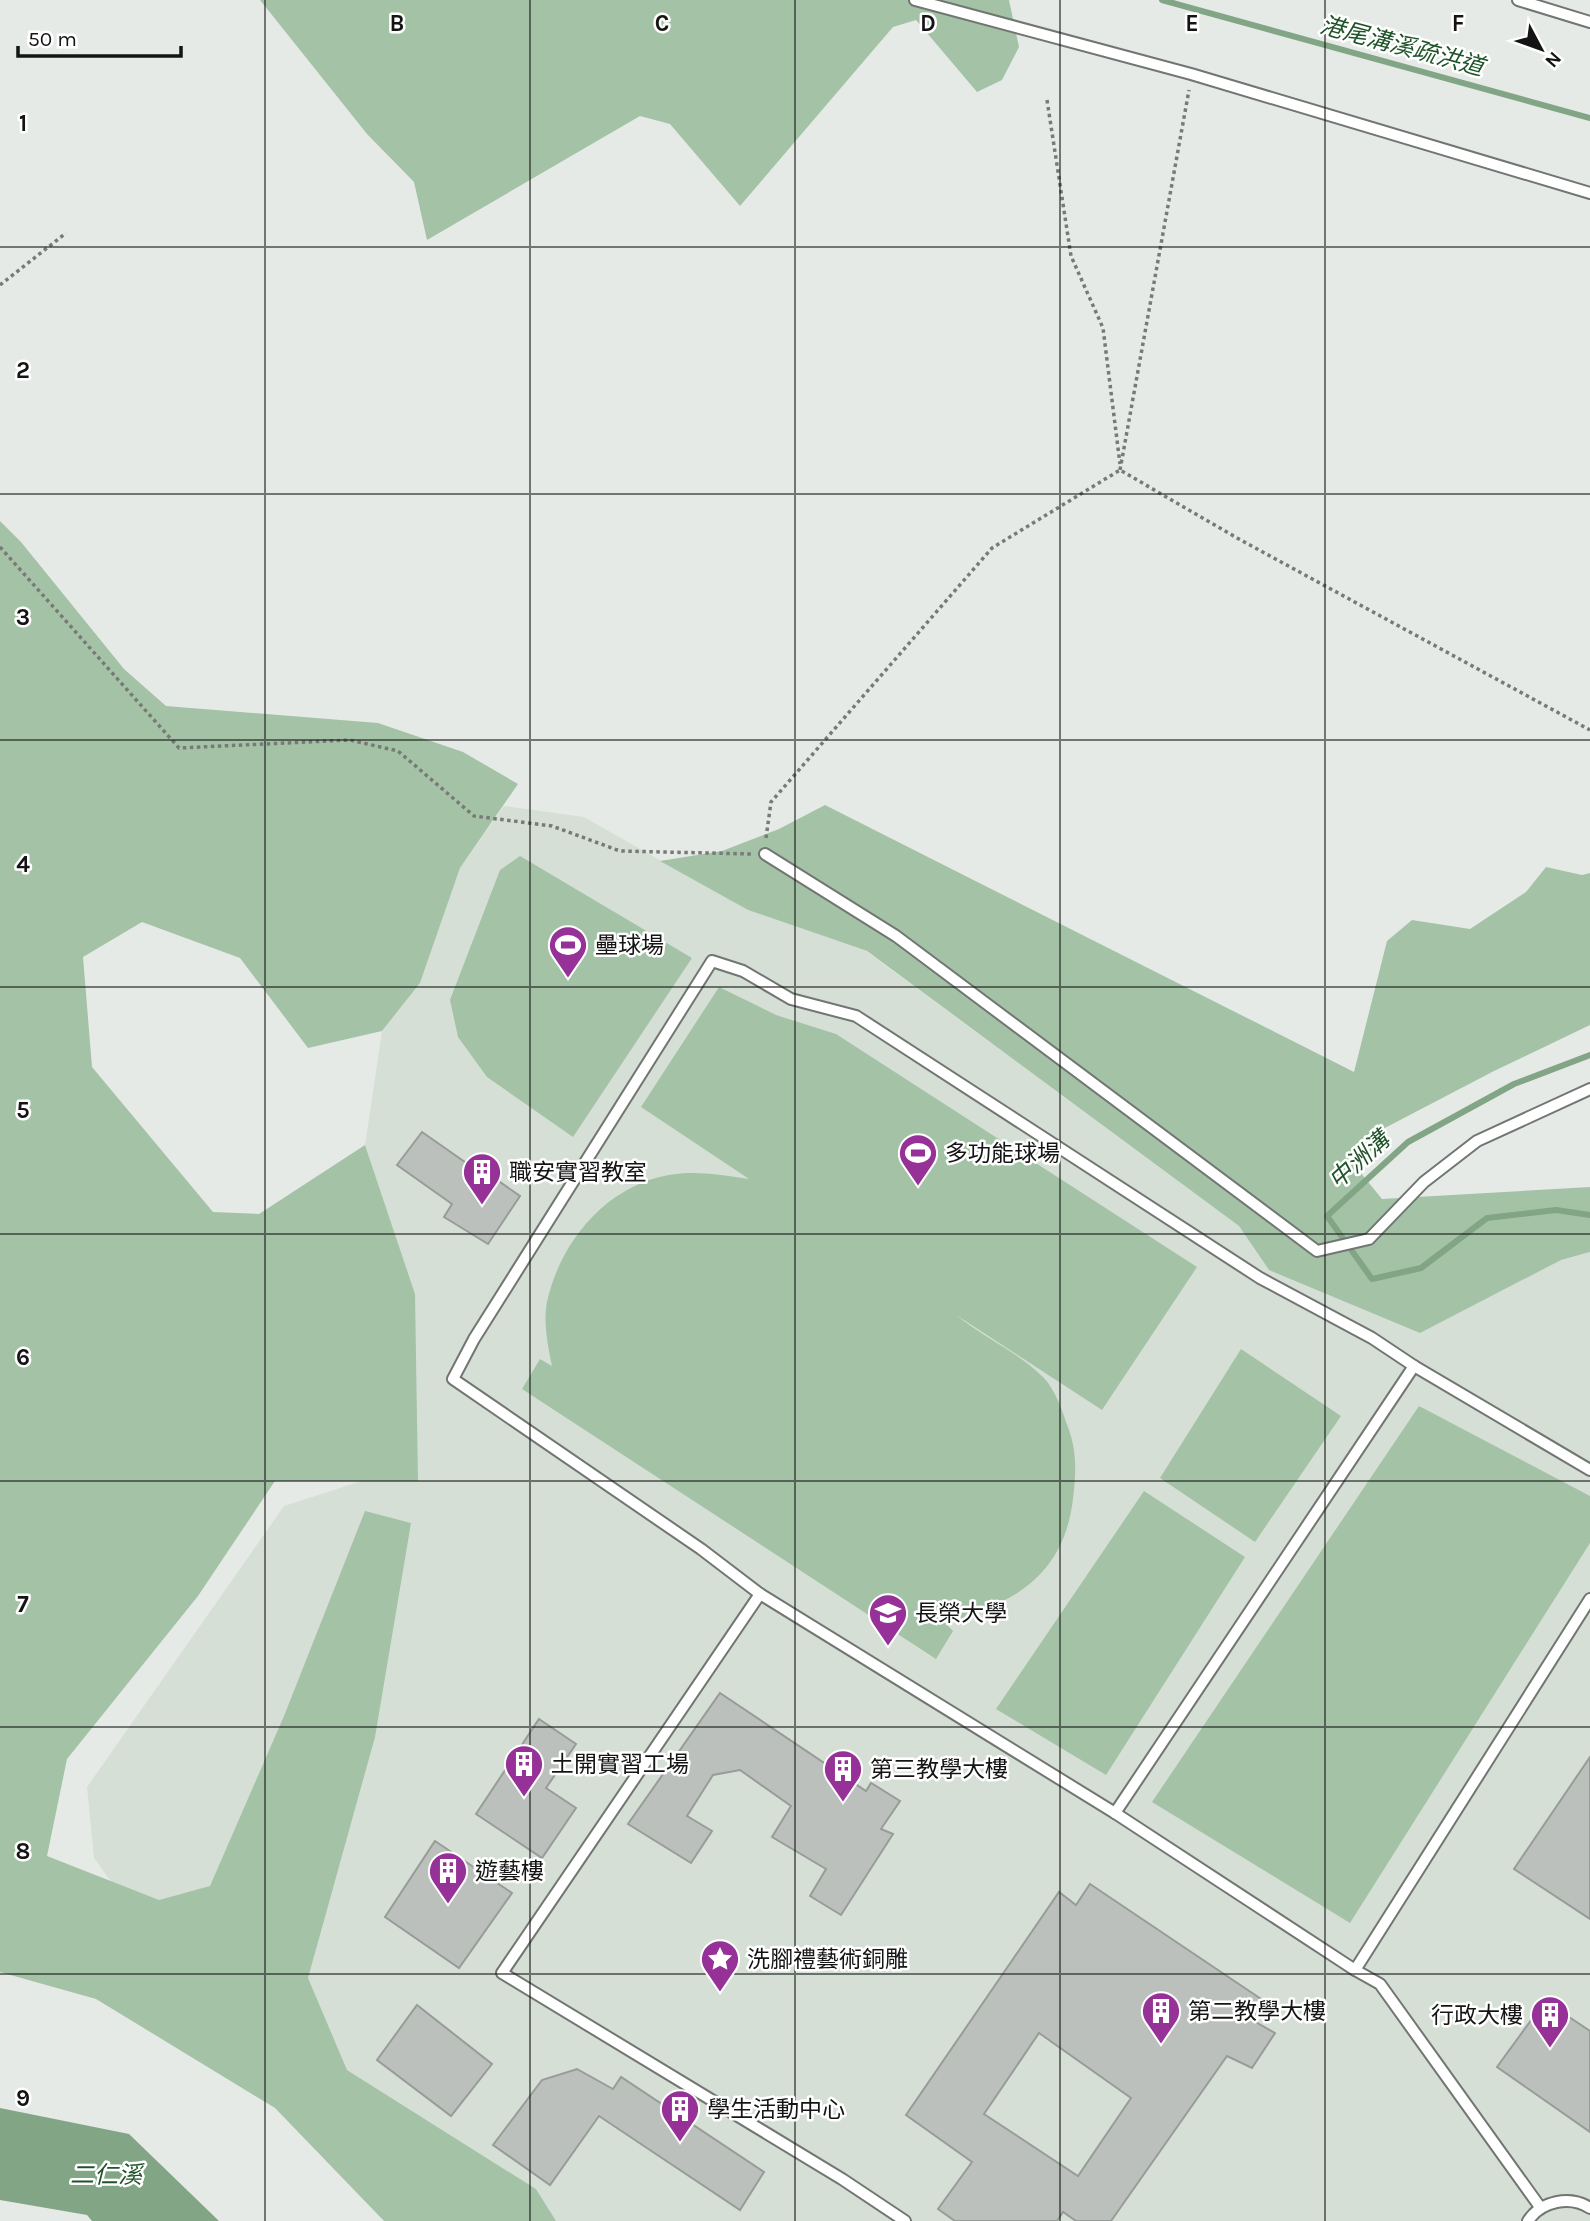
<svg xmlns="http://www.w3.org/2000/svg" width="1590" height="2221" font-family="Karla,'Noto Sans TC',sans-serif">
<rect width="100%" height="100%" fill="#e6eae6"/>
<path fill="#d6dfd6" d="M504,806l80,11 164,93 118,41 373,275 30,44 292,-10 29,-8v969h-1035l-19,-32 -189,-119 -192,-128 -61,-84 -7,-71 197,-281 124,-40 7,-172 -50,-149 17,-114 38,-48 40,-115z"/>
<g fill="#a4c3a6">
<path d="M260,0h749l10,47 -17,33 -25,12 -61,-72 -23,7 -153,179 -70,-82 -30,-8 -213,124 -13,-58 -47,-48z"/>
<path d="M0,521l21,21 103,127 42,37 212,17 85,29 55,32 -58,84 -40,115 -38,48 -74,17 -68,-90 -98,-36 -59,35 9,110 121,145 46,2 106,-69 50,149 3,187h-143l-77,115 -131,163 -20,97 112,44 51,-14 74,-170 81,-205 46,12 -36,214 -67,241 39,92 189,119 20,32h-172l-109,-113 -179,-109 -96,-27z"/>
<path d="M825,805l529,267 33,-131 25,-21 58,9 56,-37 20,-25 36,8 8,-2v152l-96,46 -113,59 -21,42 22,27 208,-12v65l-29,8 -141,73 -151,-63 -30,-44 -372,-275 -119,-41 -88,-49 62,-10 57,-22z"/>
<path d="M520,856l172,102 -119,179 -86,-60 -29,-40 -8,-37 50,-130z"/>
<path d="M719,987l57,28 60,19 361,233 -95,143 -146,-95c27,22 62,37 87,62 13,13 20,36 26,53 8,23 7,44 4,69 -9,76 -59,105 -128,124l8,8 -17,28 -414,-270 18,-30 12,7c-4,-20 -9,-43 -5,-64 13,-60 59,-116 122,-127 25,-5 55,0 80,4l-108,-72z"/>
<path d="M1241,1349l100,67 -86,126 -95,-64z"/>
<path d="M1419,1406l171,90v47l-240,380 -198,-121z"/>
<path d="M1144,1491l101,66 -139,218 -110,-66z"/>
</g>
<path fill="#82a585" d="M0,2108l129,26 90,87h-127l-5,-6 -87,-15z"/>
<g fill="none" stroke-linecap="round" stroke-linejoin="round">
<g stroke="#82a585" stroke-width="6">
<path d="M1162,0l428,118"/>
<path d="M1590,1055l-76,29 -106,58 -81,74 45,63 49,-11 66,-50 69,-8 34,5"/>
</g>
</g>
<g fill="#bcc0bc" stroke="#989c99" stroke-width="2" fill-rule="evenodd">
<path d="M422,1132l53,37 2,-3 43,30 -32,48 -44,-27 8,-13 -55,-39z"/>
<path d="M720,1693l146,98 5,-8 29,18 -19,28 12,5 -52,81 -31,-19 16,-27 -54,-32 19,-31 -51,-36 -27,5 -26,41 25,15 -21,32 -63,-39z"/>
<path d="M539,1719l37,25 -30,44 30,20 -34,50 -66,-44z"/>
<path d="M1590,1757v162l-76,-50z"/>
<path d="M435,1841l77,52 -53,75 -74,-51z"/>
<path d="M1090,1884l177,119 -13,18 21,12 -23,35 -25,-12 -116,165h-35l-13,-9 -6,9h-102l-17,-12 34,-47 -66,-47 153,-223 17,13zM1039,2033l92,65 -53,78 -94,-62z"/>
<path d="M1545,2001l45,30v101l-93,-65z"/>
<path d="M417,2005l75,59 -41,52 -74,-56z"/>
<path d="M577,2069l36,20 8,-12 143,95 -24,38 -141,-94 -49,69 -57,-40 49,-65z"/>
</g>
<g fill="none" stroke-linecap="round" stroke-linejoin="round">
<g stroke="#727672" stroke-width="14">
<g id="lane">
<path d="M915,0l276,74 399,119"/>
<path d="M1518,0l72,22"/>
<path d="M765,854l131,82 421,315 52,-12 55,-57 53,-41 113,-52"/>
<path d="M760,1594l-258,379 340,206 63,42"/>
<path d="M1115,1813l299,-447"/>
<path d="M1355,1970l235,-371"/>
<path d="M1540,2207l-160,-223 -25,-14 -240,-157 -355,-219 -59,-45 -248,-170 21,-40 238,-378 31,10 48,28 65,17 404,262 112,60 42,28 176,104"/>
<path d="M1528,2221c13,-20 42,-26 62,-13"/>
</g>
</g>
<g stroke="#787a78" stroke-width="3.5" stroke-dasharray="3.5 3.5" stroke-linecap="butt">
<path d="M1047,100l24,156 32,72 17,136"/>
<path d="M0,285l66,-52"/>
<path d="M1120,470l69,-380"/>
<path d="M0,547l179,201 171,-8 48,11 76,65 78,10 68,25 132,3"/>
<path d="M766,838l5,-36 221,-254 128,-78 117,68 353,192"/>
</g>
<use href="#lane" stroke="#fff" stroke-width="10"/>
</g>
<path fill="none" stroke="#131413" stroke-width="2" stroke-opacity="0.55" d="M265,0v2221M530,0v2221M795,0v2221M1060,0v2221M1325,0v2221M0,247h1590M0,494h1590M0,740h1590M0,987h1590M0,1234h1590M0,1481h1590M0,1727h1590M0,1974h1590"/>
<defs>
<g id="stadium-pin" transform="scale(2.0125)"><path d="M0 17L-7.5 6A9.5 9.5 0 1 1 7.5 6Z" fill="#953197" stroke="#fff"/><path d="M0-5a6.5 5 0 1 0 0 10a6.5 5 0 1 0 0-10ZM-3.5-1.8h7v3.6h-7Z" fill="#fff"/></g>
<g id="building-pin" transform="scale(2.0125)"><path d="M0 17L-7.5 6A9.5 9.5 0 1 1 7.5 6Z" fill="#953197" stroke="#fff"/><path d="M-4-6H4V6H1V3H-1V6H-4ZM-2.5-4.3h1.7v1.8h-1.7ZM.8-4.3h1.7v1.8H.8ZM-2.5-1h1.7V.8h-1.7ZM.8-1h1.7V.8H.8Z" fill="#fff"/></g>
<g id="university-pin" transform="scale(2.0125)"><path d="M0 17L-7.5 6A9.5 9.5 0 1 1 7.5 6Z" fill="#953197" stroke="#fff"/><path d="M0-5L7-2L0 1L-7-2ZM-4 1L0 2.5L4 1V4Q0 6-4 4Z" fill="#fff"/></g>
<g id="sight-pin" transform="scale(2.0125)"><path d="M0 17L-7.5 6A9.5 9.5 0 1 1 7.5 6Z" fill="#953197" stroke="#fff"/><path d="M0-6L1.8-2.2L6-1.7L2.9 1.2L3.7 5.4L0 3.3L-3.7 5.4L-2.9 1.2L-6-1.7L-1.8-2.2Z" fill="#fff"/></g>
</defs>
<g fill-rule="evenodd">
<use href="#stadium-pin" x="568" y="945"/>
<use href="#stadium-pin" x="918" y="1153"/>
<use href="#building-pin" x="482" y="1172"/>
<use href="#university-pin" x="888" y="1613"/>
<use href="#building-pin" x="524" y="1764"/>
<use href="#building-pin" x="843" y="1769"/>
<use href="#building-pin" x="448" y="1871"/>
<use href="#sight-pin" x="720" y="1959"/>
<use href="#building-pin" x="1161" y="2011"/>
<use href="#building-pin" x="1550" y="2015"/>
<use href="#building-pin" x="680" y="2109"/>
</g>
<g text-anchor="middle" stroke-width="5" stroke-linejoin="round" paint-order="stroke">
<g font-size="23" fill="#131413" stroke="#fff" text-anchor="start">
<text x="595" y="953">壘球場</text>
<text x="945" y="1161">多功能球場</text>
<text x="509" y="1180">職安實習教室</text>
<text x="915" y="1621">長榮大學</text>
<text x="551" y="1772">土開實習工場</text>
<text x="870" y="1777">第三教學大樓</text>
<text x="475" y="1879">遊藝樓</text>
<text x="747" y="1967">洗腳禮藝術銅雕</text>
<text x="1188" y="2019">第二教學大樓</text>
<text x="1523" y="2023" text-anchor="end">行政大樓</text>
<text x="707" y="2117">學生活動中心</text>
</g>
<g font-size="24" font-style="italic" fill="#1f5328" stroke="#fff">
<text transform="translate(1402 46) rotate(15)" y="8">港尾溝溪疏洪道</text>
<text transform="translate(1359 1160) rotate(-42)" y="8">中洲溝</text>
<text x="106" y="2183">二仁溪</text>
</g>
</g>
<g font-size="23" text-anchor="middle" font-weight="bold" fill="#131413" stroke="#fff" stroke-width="5" stroke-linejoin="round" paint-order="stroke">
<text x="397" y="31">B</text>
<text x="662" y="31">C</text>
<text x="928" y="31">D</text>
<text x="1192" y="31">E</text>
<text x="1458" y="31">F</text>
<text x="23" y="131">1</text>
<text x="23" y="378">2</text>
<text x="23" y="625">3</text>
<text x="23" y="872">4</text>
<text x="23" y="1118">5</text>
<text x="23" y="1365">6</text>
<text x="23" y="1612">7</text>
<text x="23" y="1859">8</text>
<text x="23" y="2106">9</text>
</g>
<g transform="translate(1541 49) rotate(131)" stroke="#ffffff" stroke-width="5" paint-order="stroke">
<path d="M0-5L12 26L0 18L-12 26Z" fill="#131413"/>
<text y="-10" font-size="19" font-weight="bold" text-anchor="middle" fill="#131413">N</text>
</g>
<path d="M18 46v10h163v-10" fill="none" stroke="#131413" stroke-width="3.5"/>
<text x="28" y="46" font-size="21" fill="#131413" stroke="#ffffff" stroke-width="5" paint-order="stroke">50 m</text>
</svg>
